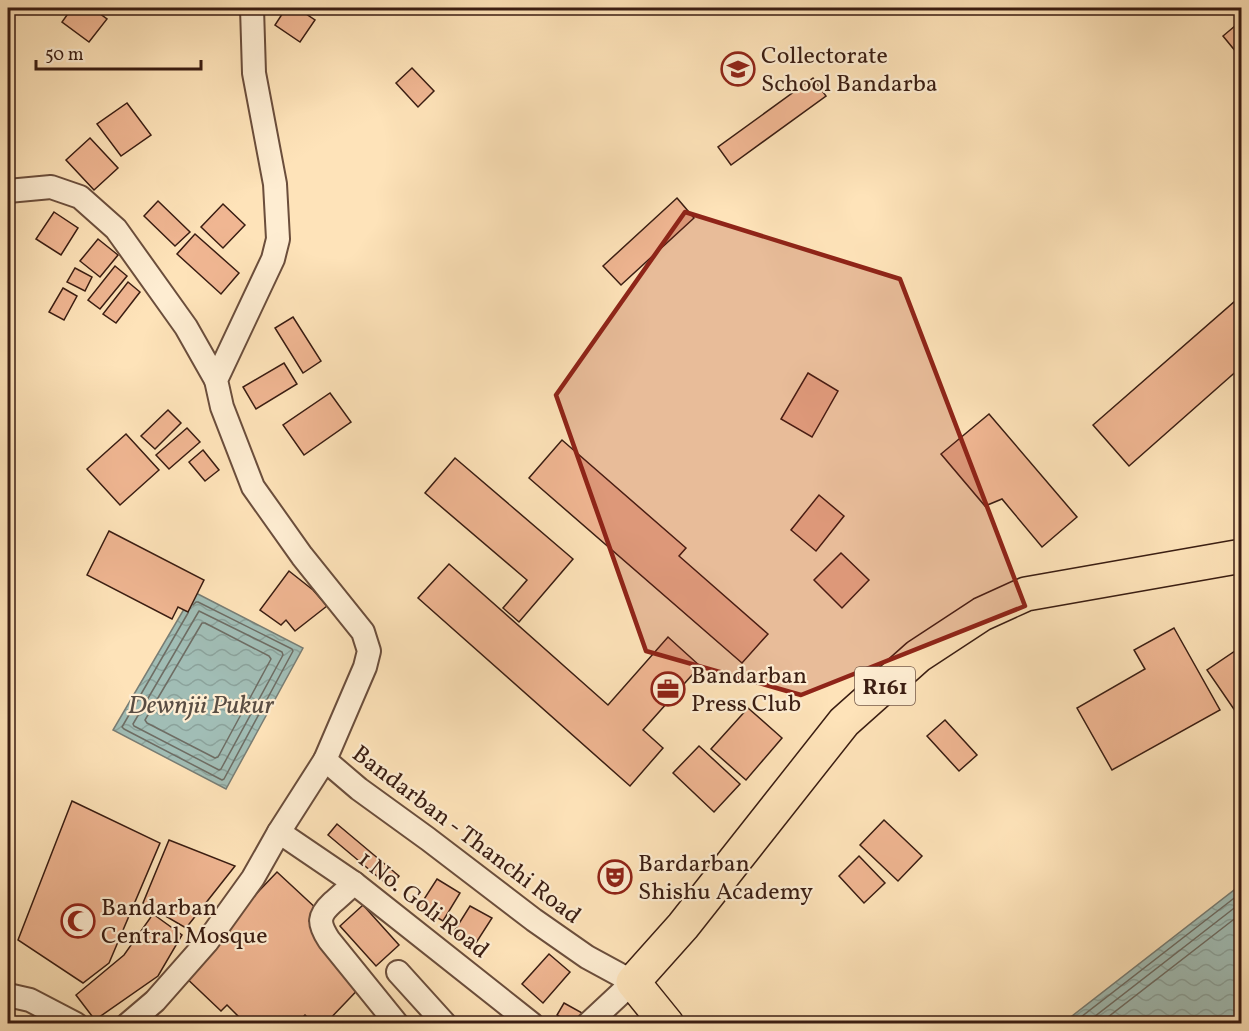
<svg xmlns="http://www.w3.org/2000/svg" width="1249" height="1031" font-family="Vollkorn,serif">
<defs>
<pattern id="water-waves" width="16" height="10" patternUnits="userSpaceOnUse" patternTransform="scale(1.5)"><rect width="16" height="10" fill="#a1bdb5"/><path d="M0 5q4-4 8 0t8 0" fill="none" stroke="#8ba29b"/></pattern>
</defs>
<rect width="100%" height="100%" fill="#fee3b9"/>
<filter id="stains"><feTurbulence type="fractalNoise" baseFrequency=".00333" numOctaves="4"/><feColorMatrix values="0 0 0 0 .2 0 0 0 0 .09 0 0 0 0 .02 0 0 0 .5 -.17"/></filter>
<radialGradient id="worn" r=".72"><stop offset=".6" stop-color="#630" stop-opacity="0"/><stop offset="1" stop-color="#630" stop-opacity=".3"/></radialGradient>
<g fill="url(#water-waves)" stroke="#787d74" stroke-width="1.5">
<path d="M194,592l109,56 -77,141 -113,-59z"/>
<path d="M1241,886v137h-178l175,-136z"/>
</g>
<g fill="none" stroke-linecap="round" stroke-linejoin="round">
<g stroke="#6e6d64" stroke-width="1.5">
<path d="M199,611l83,41 1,3 -62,114 -2,1 -85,-44 -1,-2z"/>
<path d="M188,613l-66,114 2,2 98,51 2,-1 69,-128 -1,-2 -94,-47h-2l-3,3"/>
<path d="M202,623h3l64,33 2,3 -53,98 -3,1 -68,-35 -2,-3z"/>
<path d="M1072,1024l170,-132"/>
<path d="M1085,1024l157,-122"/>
<path d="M1099,1024l143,-111"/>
</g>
</g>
<g fill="#f0b692" stroke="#3a1d12" stroke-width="1.5">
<path d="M72,8h20l15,11 -18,23 -27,-20z"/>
<path d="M286,8h11l18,12 -15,22 -25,-17z"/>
<path d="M1242,20v38h-1l-18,-22z"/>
<path d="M412,68l22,23 -16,16 -22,-24z"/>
<path d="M813,78l13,18 -95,69 -13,-18z"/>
<path d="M127,103l24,32 -30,21 -24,-32z"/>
<path d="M90,138l28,30 -24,22 -28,-30z"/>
<path d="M677,198l17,20 -73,67 -18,-19z"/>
<path d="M158,201l32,31 -15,14 -31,-30z"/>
<path d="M223,204l22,21 -22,23 -22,-21z"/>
<path d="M54,212l24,16 -17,27 -25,-16z"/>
<path d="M195,234l44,39 -18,21 -44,-40z"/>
<path d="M98,239l20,16 -18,22 -20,-16z"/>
<path d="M115,266l12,10 -27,33 -12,-9z"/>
<path d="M75,268l17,9 -7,14 -18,-9z"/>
<path d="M128,282l12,10 -24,31 -13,-9z"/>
<path d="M63,288l14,8 -13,24 -15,-8z"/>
<path d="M1242,295v75l-2,-2 -111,98 -36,-41z"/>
<path d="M293,317l28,44 -18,12 -28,-45z"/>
<path d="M284,363l13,21 -41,25 -13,-22z"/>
<path d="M808,373l30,18 -26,46 -31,-18z"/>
<path d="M330,393l21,29 -47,33 -21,-30z"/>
<path d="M168,410l13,13 -26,26 -14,-13z"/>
<path d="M989,414l88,103 -35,30 -40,-48 -17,7 -44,-52z"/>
<path d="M187,428l13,14 -31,27 -13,-14z"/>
<path d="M126,434l33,36 -39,35 -33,-36z"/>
<path d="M562,440l124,108 -7,8 89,78 -26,29 -213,-185z"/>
<path d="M203,450l16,20 -14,11 -16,-19z"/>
<path d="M455,458l118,101 -54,63 -16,-14 24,-28 -102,-87z"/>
<path d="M819,495l25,21 -28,35 -25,-21z"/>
<path d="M109,531l95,49 -16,32 -10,-5 -6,12 -85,-44z"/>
<path d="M841,553l28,27 -27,28 -28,-28z"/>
<path d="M449,564l159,141 60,-68 32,29 -57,64 20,18 -33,38 -212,-188z"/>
<path d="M289,571l24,19 14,16 -32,25 -9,-11 -5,5 -21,-15z"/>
<path d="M1174,628l46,82 -108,60 -35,-62 68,-39 -11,-19z"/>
<path d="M1235,651l7,9v57l-2,1 -33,-48z"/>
<path d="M748,708l34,30 -36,42 -35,-31z"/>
<path d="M945,720l32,35 -18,16 -32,-35z"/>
<path d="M699,746l41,38 -26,28 -41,-39z"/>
<path d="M72,801l88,42 -51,120 -26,20 -65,-43z"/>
<path d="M884,820l38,36 -24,25 -38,-36z"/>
<path d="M337,824l62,52 -9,11 -62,-52z"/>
<path d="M169,840l66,26 -49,62 -43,-25z"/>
<path d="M859,856l26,27 -21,20 -25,-27z"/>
<path d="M277,872l42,39 -10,10 60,57 -44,46h-11l-9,-9 -9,9h-50l-19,-19 -6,6 -40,-38z"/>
<path d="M437,879l23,14 -17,28 -24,-14z"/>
<path d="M363,905l36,40 -23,21 -36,-40z"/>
<path d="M470,906l22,12 -18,28 -21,-13z"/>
<path d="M153,914l29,21 -24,41 -63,44 -19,-25 48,-40z"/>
<path d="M549,954l21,18 -27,31 -21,-19z"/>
<path d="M564,1003l20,11 -5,10h-7l-15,-9z"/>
</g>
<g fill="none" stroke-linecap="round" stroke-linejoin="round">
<g stroke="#6b4e3c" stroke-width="26">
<g id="minor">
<path d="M252,8l2,65 21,111 3,55 -5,20 -57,121 6,27 31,80 49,69 61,76 6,19 -4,16 -40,93 34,29 69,50 106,81 53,37 46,25 -45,42"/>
<path d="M8,191l43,-4 29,10 36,32 70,98 30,53"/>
<path d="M279,832l75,51 178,141"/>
<path d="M354,883c-7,7 -14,13 -22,20 -14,13 -14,20 -3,37l68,84"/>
<path d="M398,972l47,52"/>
<path d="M8,995l22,5 46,24"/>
<path d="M128,1024l27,-23 52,-59 46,-64 26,-46 46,-72"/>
</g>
</g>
<g stroke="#3a1d12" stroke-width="36">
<path id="primary" d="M667,1024l-34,-42 50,-56 161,-204 74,-66 64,-42 44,-20 216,-38"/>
</g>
<use href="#minor" stroke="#feedd2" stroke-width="22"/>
<use href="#primary" stroke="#fee3b9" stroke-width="33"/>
</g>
<path fill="#8f2418" fill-opacity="0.2" stroke="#8f2418" stroke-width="4.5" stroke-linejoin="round" d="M685,212l215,67 125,327 -224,89 -155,-44 -90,-256z"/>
<defs>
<g id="school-ring" transform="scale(1.725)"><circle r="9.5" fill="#feedd2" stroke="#8f2418" stroke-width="1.5"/><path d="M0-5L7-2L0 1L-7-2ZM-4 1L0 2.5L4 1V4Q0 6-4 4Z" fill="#8f2418"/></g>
<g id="office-ring" transform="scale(1.725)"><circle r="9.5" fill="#feedd2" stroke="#8f2418" stroke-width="1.5"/><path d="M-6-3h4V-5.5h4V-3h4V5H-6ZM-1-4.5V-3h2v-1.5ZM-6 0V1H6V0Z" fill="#8f2418"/></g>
<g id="theatre-ring" transform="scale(1.725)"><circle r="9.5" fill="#feedd2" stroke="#8f2418" stroke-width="1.5"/><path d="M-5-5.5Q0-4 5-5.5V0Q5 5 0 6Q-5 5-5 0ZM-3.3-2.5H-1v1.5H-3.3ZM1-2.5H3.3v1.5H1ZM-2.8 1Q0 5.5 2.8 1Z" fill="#8f2418"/></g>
<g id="mosque-ring" transform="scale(1.725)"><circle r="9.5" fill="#feedd2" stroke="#8f2418" stroke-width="1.5"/><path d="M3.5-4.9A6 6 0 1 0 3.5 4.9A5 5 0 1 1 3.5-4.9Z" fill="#8f2418"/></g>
</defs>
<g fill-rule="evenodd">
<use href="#school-ring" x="738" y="69"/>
<use href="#office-ring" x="668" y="689"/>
<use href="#theatre-ring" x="615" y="877"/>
<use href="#mosque-ring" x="78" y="921"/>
</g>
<g text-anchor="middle" stroke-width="4.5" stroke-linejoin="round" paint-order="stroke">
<rect fill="#feedd2" stroke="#755b4c" stroke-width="1.5" x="855" y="667" width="60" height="38" rx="4.5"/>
<g font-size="22" font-weight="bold" fill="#3a1d12">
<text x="885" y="694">R161</text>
</g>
<g font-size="24" fill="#3a1d12" stroke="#feedd2" text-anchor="start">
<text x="761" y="63">Collectorate<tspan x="761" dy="28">School Bandarba</tspan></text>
<text x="691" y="683">Bandarban<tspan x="691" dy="28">Press Club</tspan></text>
<text x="638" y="871">Bardarban<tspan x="638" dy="28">Shishu Academy</tspan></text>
<text x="101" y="915">Bandarban<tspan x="101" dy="28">Central Mosque</tspan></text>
</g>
<g font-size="24" fill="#3a1d12" stroke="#feedd2">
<text transform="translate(467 834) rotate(37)" y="8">Bandarban - Thanchi Road</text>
<text transform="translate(424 904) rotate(38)" y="8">1 No. Goli Road</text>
</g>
<g font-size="26" font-style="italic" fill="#594d43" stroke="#feedd2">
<text x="201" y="713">Dewnjii Pukur</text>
</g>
</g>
<rect width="1249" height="1031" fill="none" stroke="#fee3b9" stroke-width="30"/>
<rect x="9" y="9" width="1231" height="1013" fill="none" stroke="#3a1d12" stroke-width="3"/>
<rect x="15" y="15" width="1219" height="1001" fill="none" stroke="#3a1d12" stroke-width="1.5"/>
<path d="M36 60v9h165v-9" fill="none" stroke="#3a1d12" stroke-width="3"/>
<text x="45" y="60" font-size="18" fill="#3a1d12" stroke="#feedd2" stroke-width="4.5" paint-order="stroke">50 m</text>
<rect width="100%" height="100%" filter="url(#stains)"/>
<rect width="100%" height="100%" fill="url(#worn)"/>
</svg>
